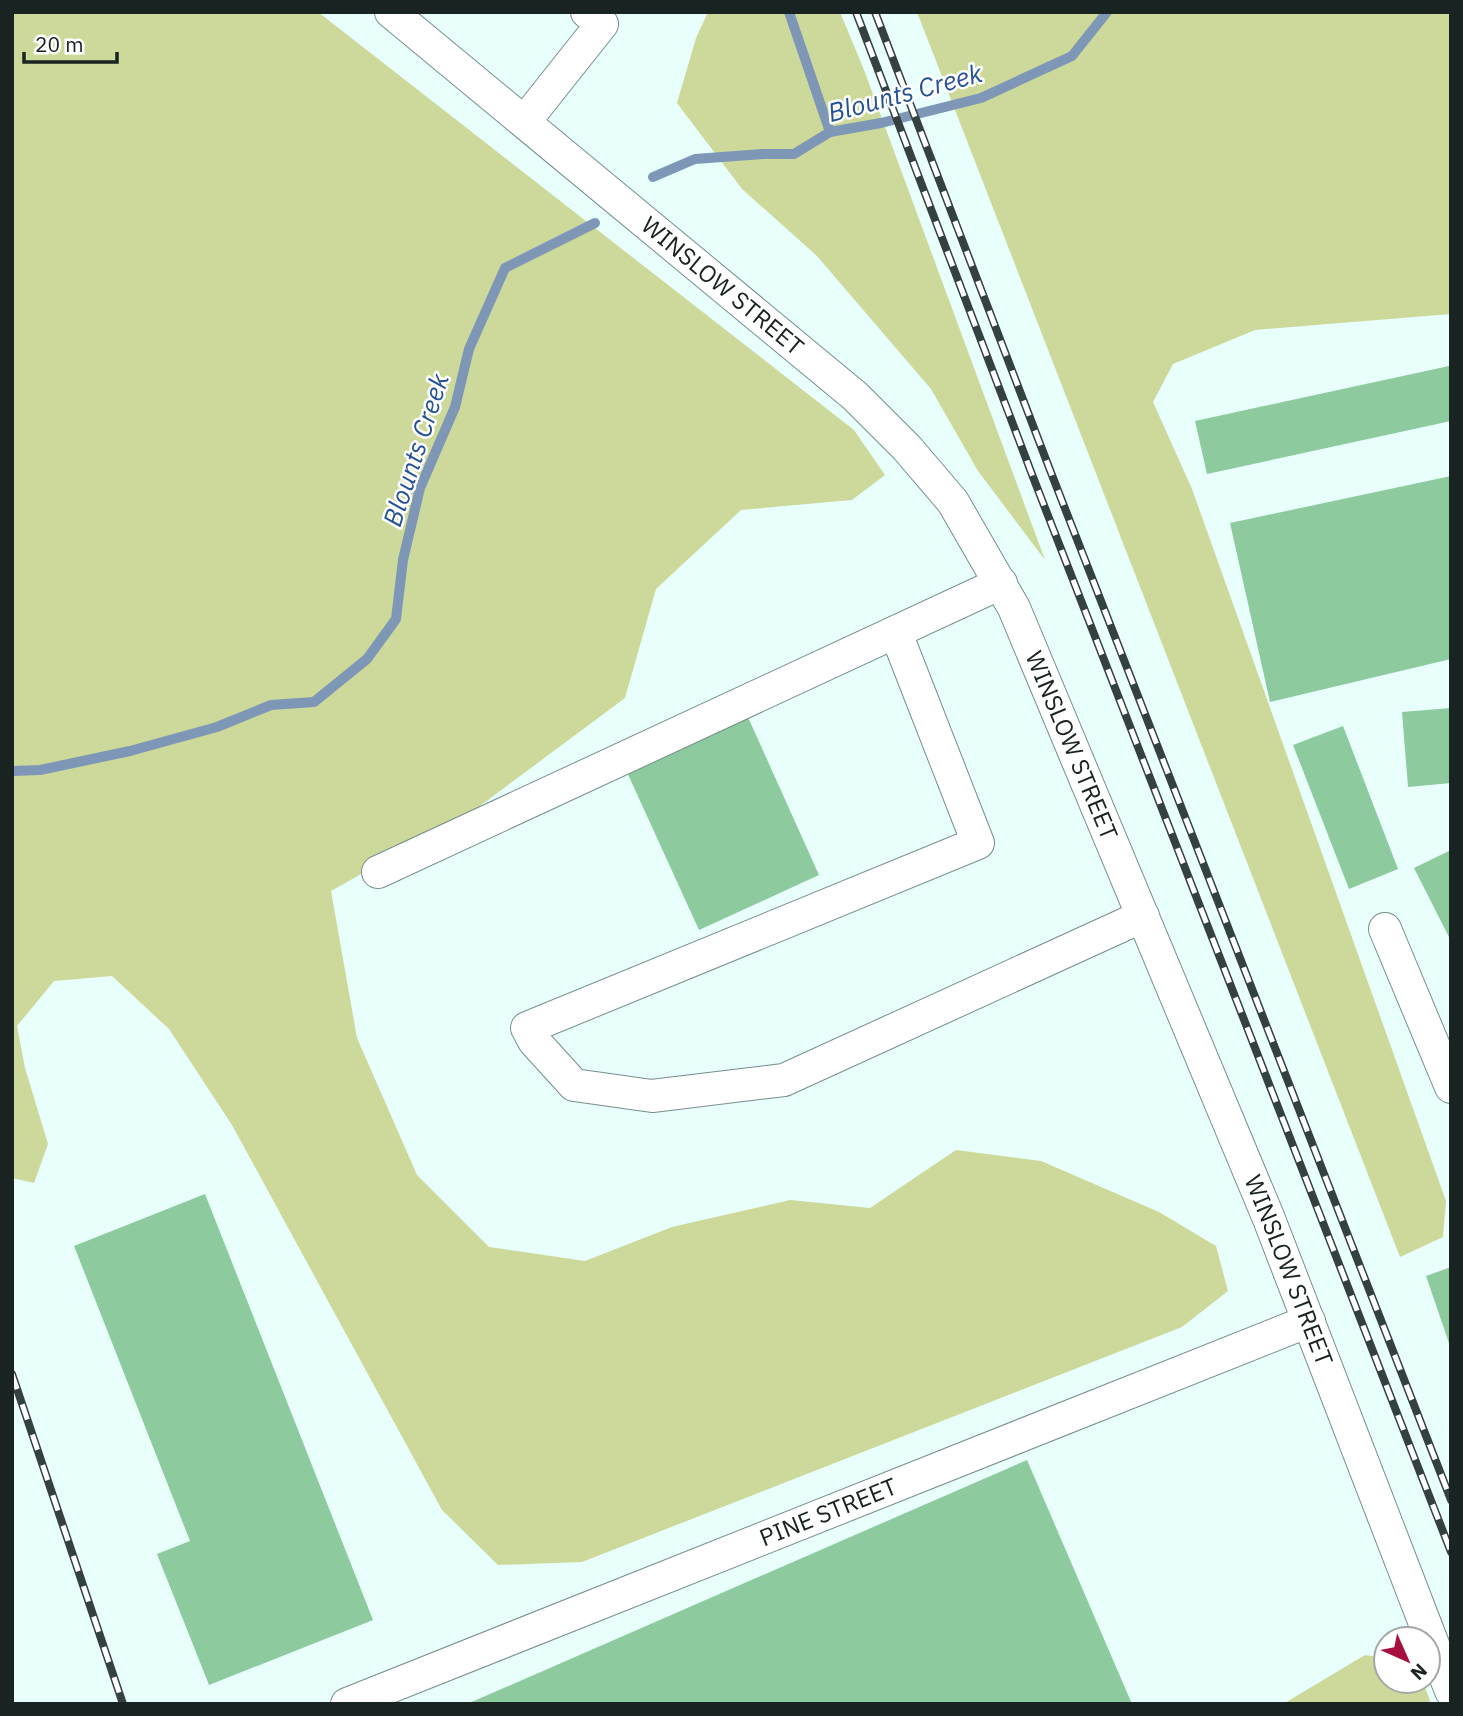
<svg xmlns="http://www.w3.org/2000/svg" width="1463" height="1716" font-family="'IBM Plex Sans',sans-serif">
<rect width="100%" height="100%" fill="#e8fffc"/>
<g fill="#ccd99a">
<path d="M12,12h306l536,418 31,45 -33,25 -111,10 -85,79 -31,109 -152,113 -142,80 26,147 60,137 72,72 96,14 87,-34 118,-27 80,8 86,-58 85,11 118,51 57,34 12,45 -46,36 -600,235 -84,3 -56,-55 -210,-385 -63,-96 -57,-53 -58,5 -37,45 8,42 23,76 -14,39 -22,-5z"/>
<path d="M708,12h132l24,58 181,490 -67,-89 -47,-82 -114,-133 -75,-67 -65,-86 19,-65z"/>
<path d="M917,12h534v302l-196,16 -82,34 -20,38 39,87 254,712 -3,36 -43,20z"/>
<path d="M1365,1655l21,3v23h37l8,23h-148z"/>
</g>
<g fill="none" stroke-linecap="round" stroke-linejoin="round">
<g stroke="#7e97b6" stroke-width="10">
<path d="M789,12l41,120"/>
<path d="M653,177l42,-18 68,-5h31l36,-22 51,-9 100,-25 91,-42 35,-44"/>
<path d="M12,771l28,-1 90,-19 87,-24 54,-22 43,-3 53,-43 29,-40 7,-59 17,-72 35,-81 14,-58 36,-81 90,-45"/>
</g>
</g>
<g fill="#8dca9e">
<path d="M1449,366l2,55 -244,53 -12,-53z"/>
<path d="M1451,476v183l-181,43 -40,-179z"/>
<path d="M1451,708v75l-43,4 -6,-75z"/>
<path d="M747,715l72,160 -120,55 -73,-160z"/>
<path d="M1343,726l55,143 -49,20 -56,-144z"/>
<path d="M1451,850v91l-37,-73z"/>
<path d="M205,1194l168,426 -164,65 -52,-131 33,-13 -116,-295z"/>
<path d="M1451,1267v79h-1l-24,-70z"/>
<path d="M1027,1460l105,244h-665z"/>
</g>
<g fill="none" stroke-linecap="round" stroke-linejoin="round">
<g stroke="#758f8c" stroke-width="34">
<g id="minor">
<path id="s1" d="M391,12l464,384 52,52 46,54 61,106 255,611 182,472"/>
<path d="M525,121l77,-97 -15,-12"/>
<path d="M896,633l82,210 -451,185 7,13 40,44 78,11 132,-16 359,-164"/>
<path d="M378,872l623,-289"/>
<path d="M1385,929l66,158"/>
<path id="s2" d="M347,1704l962,-383"/>
</g>
</g>
<use href="#minor" stroke="#fff" stroke-width="32"/>
<g stroke="#354140" stroke-width="8">
<g id="rail">
<path d="M856,12l177,465 418,1075"/>
<path d="M875,12l175,458 401,1030"/>
<path d="M12,1374l111,330"/>
</g>
</g>
<use href="#rail" stroke="#fff" stroke-width="5" stroke-dasharray="16" stroke-linecap="butt"/>
</g>
<g text-anchor="middle" stroke-width="5" stroke-linejoin="round" paint-order="stroke">
<g font-size="24" fill="#192322" stroke="#fff">
<text dy="8" stroke="none"><textPath href="#s1" startOffset="430">WINSLOW STREET</textPath></text>
<text dy="8" stroke="none"><textPath href="#s1" startOffset="1018">WINSLOW STREET</textPath></text>
<text dy="8" stroke="none"><textPath href="#s1" startOffset="1586">WINSLOW STREET</textPath></text>
<text dy="8" stroke="none"><textPath href="#s2" startOffset="518">PINE STREET</textPath></text>
</g>
<g font-size="26" font-style="italic" fill="#245294" stroke="#fff">
<text transform="translate(905 93) rotate(-15)" y="9">Blounts Creek</text>
<text transform="translate(416 450) rotate(-72)" y="9">Blounts Creek</text>
</g>
</g>
<rect width="1463" height="1716" fill="none" stroke="#192322" stroke-width="28"/>
<g transform="translate(1407 1660) rotate(135)"><circle r="33" fill="#ffffff" stroke="#a3a7a7" stroke-width="2"/>
<path d="M0-5L12 26L0 18L-12 26Z" fill="#a7103e"/>
<text y="-10" font-size="19" font-weight="bold" text-anchor="middle" fill="#192322">N</text>
</g>
<path d="M24 52v10h93v-10" fill="none" stroke="#192322" stroke-width="3.5"/>
<text x="35" y="52" font-size="21" fill="#192322" stroke="#ffffff" stroke-width="5" paint-order="stroke">20 m</text>
</svg>
